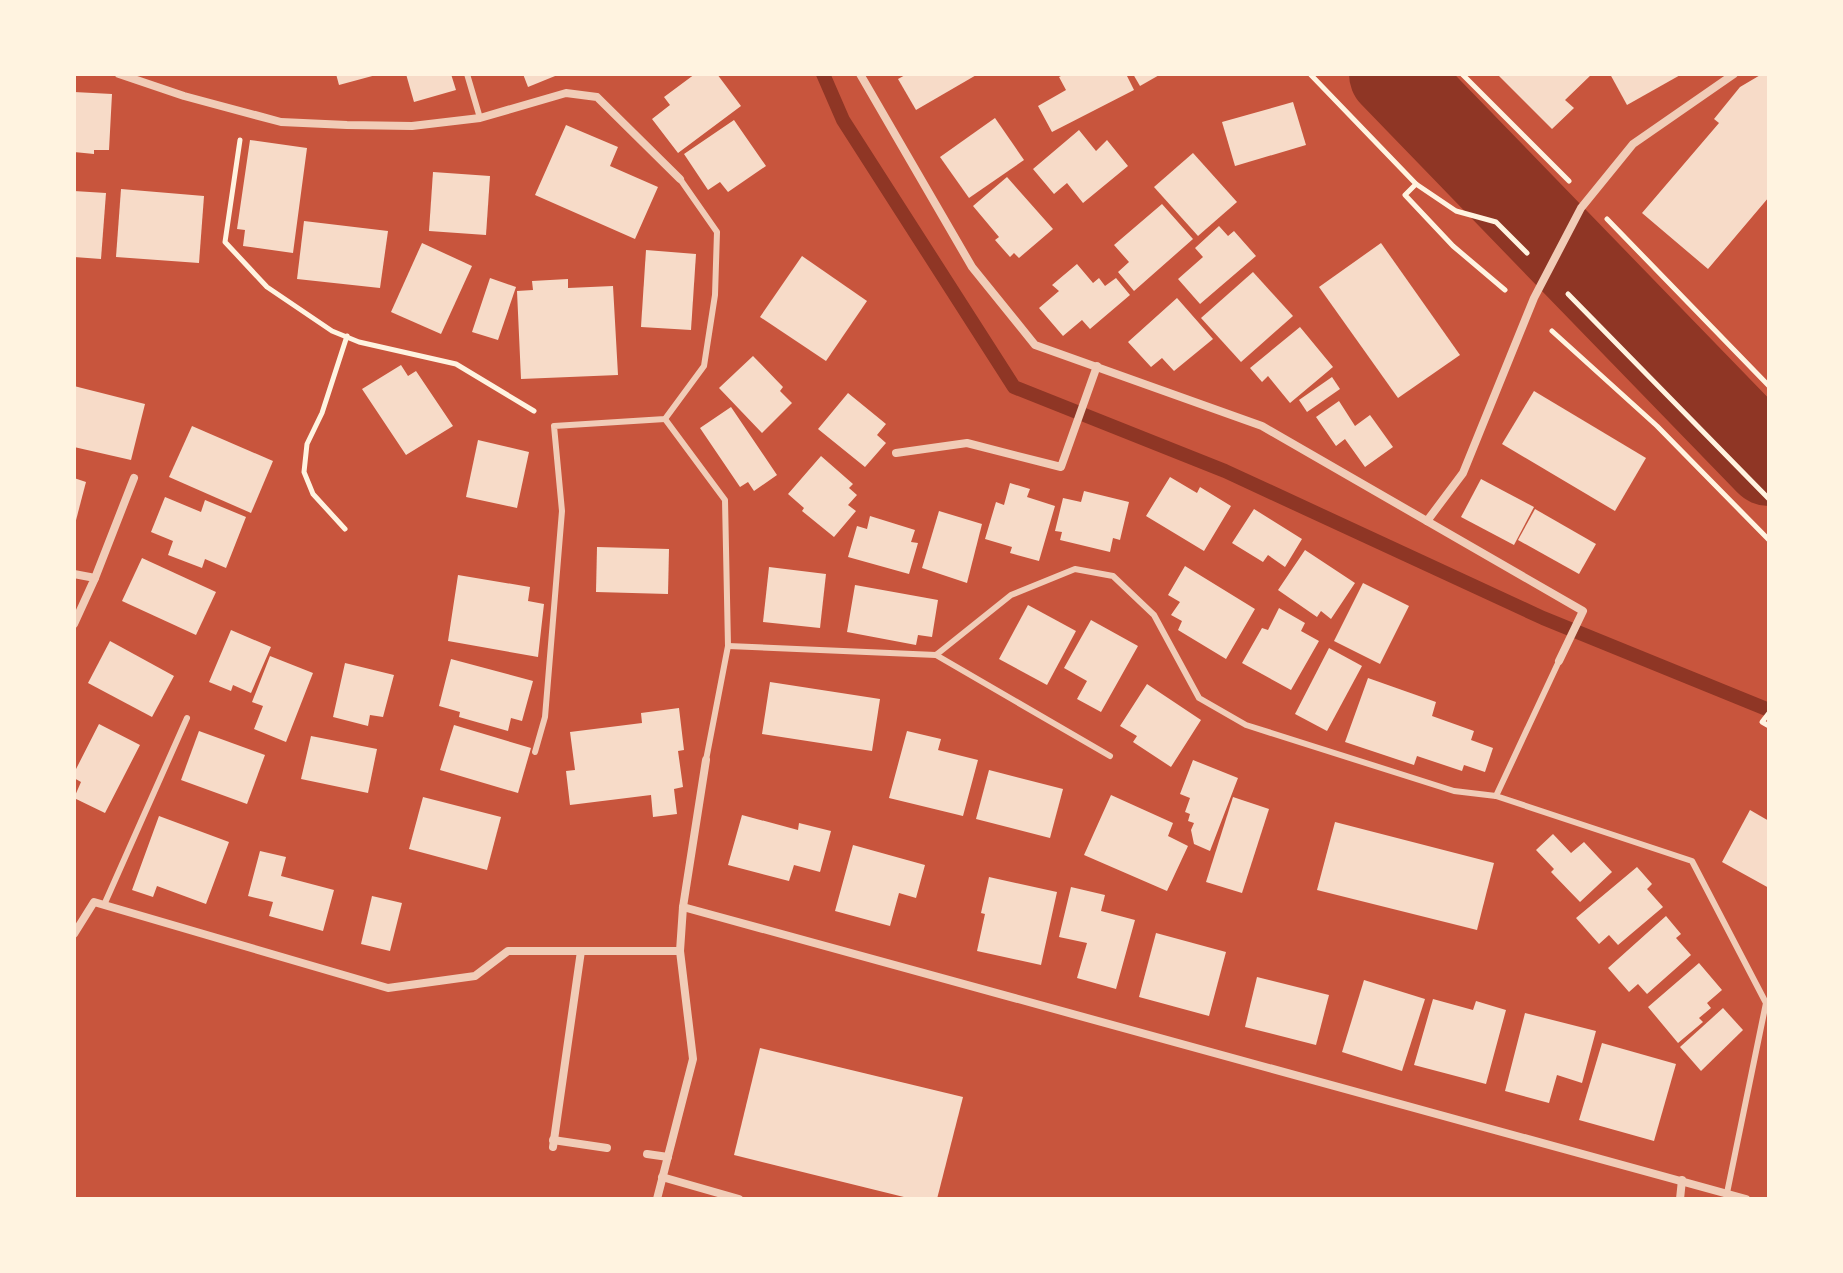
<svg xmlns="http://www.w3.org/2000/svg" width="1843" height="1273" font-family="Manrope,sans-serif">
<rect width="100%" height="100%" fill="#c8553d"/>
<g fill="none" stroke-linecap="round" stroke-linejoin="round">
<path stroke="#8f3625" stroke-width="14" d="M823,74l20,46 171,267 211,84 318,147 226,92"/>
<path stroke="#8f3625" stroke-width="88" d="M1393,74l376,388"/>
</g>
<g fill="#f7dbc8">
<path d="M336,74h40v1l-37,10z"/>
<path d="M406,74h45l5,16 -42,12z"/>
<path d="M523,74h37l-32,13z"/>
<path d="M695,74h22l24,32 -63,47 -26,-34 18,-14 -6,-8z"/>
<path d="M907,74h71l-62,36 -18,-31z"/>
<path d="M1065,74h61l8,16 -82,42 -14,-26 28,-16 -7,-13z"/>
<path d="M1133,74h28l-21,12z"/>
<path d="M1497,74h95l-27,26 9,8 -22,21z"/>
<path d="M1610,74h72l-55,31z"/>
<path d="M1762,74h7v123l-61,72 -66,-56 77,-90 -5,-4 26,-32z"/>
<path d="M74,92l38,2 -3,56h-15v4l-20,-2z"/>
<path d="M1293,102l13,43 -71,21 -13,-44z"/>
<path d="M995,118l29,42 -55,38 -29,-41z"/>
<path d="M734,120l32,46 -38,26 -8,-10 -12,8 -24,-36z"/>
<path d="M566,125l52,22 -8,19 48,21 -23,52 -100,-44z"/>
<path d="M1079,130l17,21 11,-11 21,26 -45,37 -16,-20 -13,11 -21,-25z"/>
<path d="M250,140l57,8 -14,105 -50,-7 2,-16 -8,-1z"/>
<path d="M1193,153l44,49 -39,34 -44,-49z"/>
<path d="M433,172l57,4 -4,59 -57,-4z"/>
<path d="M1007,177l46,52 -34,29 -5,-5 -4,4 -15,-17 4,-3 -26,-31z"/>
<path d="M121,189l83,7 -5,67 -83,-6z"/>
<path d="M74,191l32,2 -5,66 -27,-2z"/>
<path d="M1162,204l31,35 -59,52 -16,-19 11,-10 -15,-17z"/>
<path d="M304,221l84,10 -8,57 -83,-9z"/>
<path d="M1219,226l9,10 6,-5 22,25 -56,48 -22,-25 25,-22 -8,-9z"/>
<path d="M422,243l50,23 -31,68 -50,-22z"/>
<path d="M1381,243l79,112 -62,43 -79,-111z"/>
<path d="M646,250l50,4 -5,76 -50,-3z"/>
<path d="M802,256l65,45 -41,60 -66,-44z"/>
<path d="M1077,264l16,19 6,-5 6,8 11,-8 14,17 -40,34 -8,-9 -19,16 -24,-28 20,-17 -7,-6z"/>
<path d="M1253,272l40,44 -52,46 -40,-44z"/>
<path d="M490,278l26,9 -18,53 -26,-8z"/>
<path d="M568,279v9l45,-2 5,89 -97,4 -4,-88 16,-1 -1,-9z"/>
<path d="M1177,298l36,41 -39,32 -12,-13 -11,9 -23,-25z"/>
<path d="M1300,327l33,40 -43,36 -22,-27 -6,6 -12,-14z"/>
<path d="M753,356l30,31 -3,4 12,12 -30,30 -43,-45z"/>
<path d="M401,365l7,11 8,-5 37,55 -47,29 -44,-66z"/>
<path d="M1332,377l8,12 -33,23 -8,-12z"/>
<path d="M74,386l71,18 -14,56 -57,-13z"/>
<path d="M1534,391l112,67 -31,53 -113,-67z"/>
<path d="M848,393l38,31 -9,11 9,8 -21,24 -47,-38z"/>
<path d="M1339,401l16,25 15,-11 23,32 -28,20 -20,-28 -9,7 -20,-29z"/>
<path d="M731,407l46,68 -23,16 -6,-9 -8,5 -40,-59z"/>
<path d="M192,426l81,35 -22,52 -82,-36z"/>
<path d="M478,440l51,12 -12,56 -51,-11z"/>
<path d="M821,456l32,28 -4,4 8,7 -9,10 8,6 -22,26 -32,-26 2,-3 -16,-14z"/>
<path d="M1170,477l27,16 3,-6 31,19 -27,45 -58,-35z"/>
<path d="M74,478l12,4 -11,42h-1z"/>
<path d="M1481,479l53,28 -20,38 -53,-28z"/>
<path d="M1010,483l20,6 -3,8 28,9 -16,55 -29,-8 2,-6 -27,-8 11,-37 8,3z"/>
<path d="M1084,491l45,11 -9,38 -7,-2 -3,14 -50,-12 2,-8 -7,-1 8,-33 18,4z"/>
<path d="M165,497l36,15 4,-12 41,17 -20,51 -21,-9 -3,9 -34,-13 5,-14 -22,-9z"/>
<path d="M1254,509l48,30 -17,28 -17,-12 -5,7 -31,-19z"/>
<path d="M1535,509l61,35 -17,30 -61,-34z"/>
<path d="M939,511l43,13 -15,59 -45,-15z"/>
<path d="M870,516l45,14 -4,12 7,1 -9,31 -61,-17 9,-31 10,3z"/>
<path d="M597,547l72,2 -1,45 -72,-2z"/>
<path d="M1305,550l50,33 -24,36 -10,-8 -4,6 -39,-27z"/>
<path d="M142,558l74,34 -20,43 -74,-34z"/>
<path d="M1185,566l70,43 -29,50 -48,-29 4,-9 -11,-6 9,-13 -12,-7z"/>
<path d="M769,567l57,7 -6,54 -57,-6z"/>
<path d="M458,575l72,12 -2,14 16,3 -6,53 -90,-16z"/>
<path d="M1363,583l46,23 -29,58 -46,-23z"/>
<path d="M855,585l83,15 -6,37 -14,-2 -2,10 -69,-13z"/>
<path d="M1028,605l48,26 -29,54 -48,-26z"/>
<path d="M1279,608l26,15 -4,8 18,10 -28,49 -49,-27 20,-35 6,2z"/>
<path d="M1091,620l47,26 -37,66 -24,-13 10,-18 -23,-13z"/>
<path d="M231,630l40,17 -20,46 -18,-8 -2,6 -22,-9z"/>
<path d="M110,641l64,35 -22,41 -64,-34z"/>
<path d="M1329,648l33,18 -35,65 -32,-17z"/>
<path d="M270,656l43,17 -27,69 -32,-13 9,-23 -11,-4z"/>
<path d="M451,659l82,22 -11,40 -11,-3 -3,13 -49,-14 1,-5 -21,-6z"/>
<path d="M345,663l49,12 -11,42 -13,-2 -2,11 -35,-9z"/>
<path d="M1368,678l68,24 -4,14 42,15 -3,9 22,8 -8,24 -21,-7 -2,6 -45,-15 -3,9 -69,-23z"/>
<path d="M770,682l110,17 -8,52 -110,-17z"/>
<path d="M1147,684l54,36 -30,47 -38,-25 4,-6 -17,-10z"/>
<path d="M679,708l5,42 -6,1 5,36 -9,2 3,25 -24,3 -2,-22 -81,10 -4,-34 9,-1 -5,-38 72,-9 -1,-10z"/>
<path d="M99,724l41,21 -35,68 -31,-15 7,-16 -7,-4v-5z"/>
<path d="M454,725l77,23 -13,45 -78,-23z"/>
<path d="M199,731l66,24 -18,49 -66,-24z"/>
<path d="M907,731l34,8 -3,11 40,10 -15,56 -74,-18z"/>
<path d="M311,736l66,13 -9,44 -67,-14z"/>
<path d="M1193,760l45,18 -28,73 -16,-7 -3,-14 3,-7 -6,-2 2,-7 -5,-2 5,-14 -10,-4z"/>
<path d="M989,770l74,19 -13,49 -74,-19z"/>
<path d="M1111,795l62,28 -5,13 20,10 -21,45 -83,-36z"/>
<path d="M423,797l78,20 -14,53 -78,-21z"/>
<path d="M1233,797l36,12 -27,84 -36,-11z"/>
<path d="M1750,810l19,11v67l-47,-26z"/>
<path d="M742,815l56,15 1,-7 32,8 -11,41 -26,-7 -5,16 -61,-16z"/>
<path d="M159,816l70,26 -23,62 -49,-18 -4,11 -21,-7z"/>
<path d="M1335,822l159,41 -17,67 -160,-40z"/>
<path d="M1553,834l18,19 13,-11 28,30 -32,30 -29,-30 3,-3 -18,-19z"/>
<path d="M853,845l72,20 -9,33 -17,-5 -9,33 -55,-15z"/>
<path d="M260,851l26,6 -5,19 53,14 -11,41 -54,-15 4,-14 -25,-6z"/>
<path d="M1637,867l15,17 -5,5 16,18 -45,38 -9,-10 -10,9 -23,-26z"/>
<path d="M989,877l68,15 -16,73 -64,-14 8,-37 -4,-1z"/>
<path d="M1071,887l34,8 -4,16 34,9 -19,69 -39,-11 10,-35 -28,-6z"/>
<path d="M372,896l30,7 -12,48 -29,-7z"/>
<path d="M1666,916l15,18 -5,4 15,17 -44,39 -9,-10 -9,8 -21,-24z"/>
<path d="M1156,933l70,19 -17,64 -70,-19z"/>
<path d="M1699,963l23,27 -15,13 4,5 -12,10 4,4 -25,21 -30,-36z"/>
<path d="M1257,977l72,18 -13,50 -71,-18z"/>
<path d="M1364,980l61,19 -23,72 -60,-19z"/>
<path d="M1433,999l40,11 3,-9 30,9 -20,74 -72,-19z"/>
<path d="M1723,1008l20,22 -42,41 -21,-24z"/>
<path d="M1525,1013l71,18 -14,52 -25,-8 -8,28 -44,-12z"/>
<path d="M1602,1043l74,21 -22,77 -75,-21z"/>
<path d="M760,1048l203,49 -26,102h-25l-178,-44z"/>
</g>
<g fill="none" stroke-linecap="round" stroke-linejoin="round">
<g stroke="#fff3e0" stroke-width="5">
<path d="M1310,74l106,110 -11,11 48,51 52,44"/>
<path d="M1462,74l107,107"/>
<path d="M240,140l-15,102 42,45 65,44 27,11 97,22 78,47"/>
<path d="M1416,184l40,27 40,11 31,31"/>
<path d="M1607,219l162,167"/>
<path d="M1568,294l201,205"/>
<path d="M1552,331l105,95 112,114"/>
<path d="M345,529l-32,-35 -9,-22 3,-28 15,-31 25,-77"/>
<path d="M1769,713l-7,9 7,4"/>
</g>
<g stroke="#f1ccb7" stroke-width="6">
<path d="M467,74l13,44"/>
<path d="M665,419l60,81 3,146 -22,114"/>
<path d="M728,646l208,9 75,-60 64,-26 38,7 41,39 45,83 47,27 208,66 42,5"/>
<path d="M936,655l174,101"/>
<path d="M1559,661l-63,135 196,65 74,142 -39,190"/>
<path d="M535,752l10,-35 17,-206 -8,-85 111,-7 39,-53 11,-71 2,-63 -37,-53"/>
<path d="M104,905l83,-187"/>
</g>
<g stroke="#f1ccb7" stroke-width="8">
<path d="M119,74l65,22 97,26 66,3 65,1 68,-8 86,-25 31,4 83,82"/>
<path d="M860,74l112,193 63,78 227,81 321,185 -24,50"/>
<path d="M896,453l71,-10 94,24 36,-101"/>
<path d="M1427,521l36,-48 71,-175 47,-90 52,-64 101,-70"/>
<path d="M74,574l21,4 -21,46"/>
<path d="M95,578l39,-100"/>
<path d="M683,907l1063,292"/>
<path d="M74,934l20,-32 294,86 87,-12 33,-25h172"/>
<path d="M553,1140l54,8"/>
<path d="M553,1147l28,-196"/>
<path d="M647,1154l21,3"/>
<path d="M662,1177l77,22"/>
<path d="M657,1199l36,-140 -13,-108 3,-44 23,-147"/>
<path d="M1680,1199l2,-19"/>
</g>
</g>
<rect width="1843" height="1273" fill="none" stroke="#fff3e0" stroke-width="152"/>
</svg>
